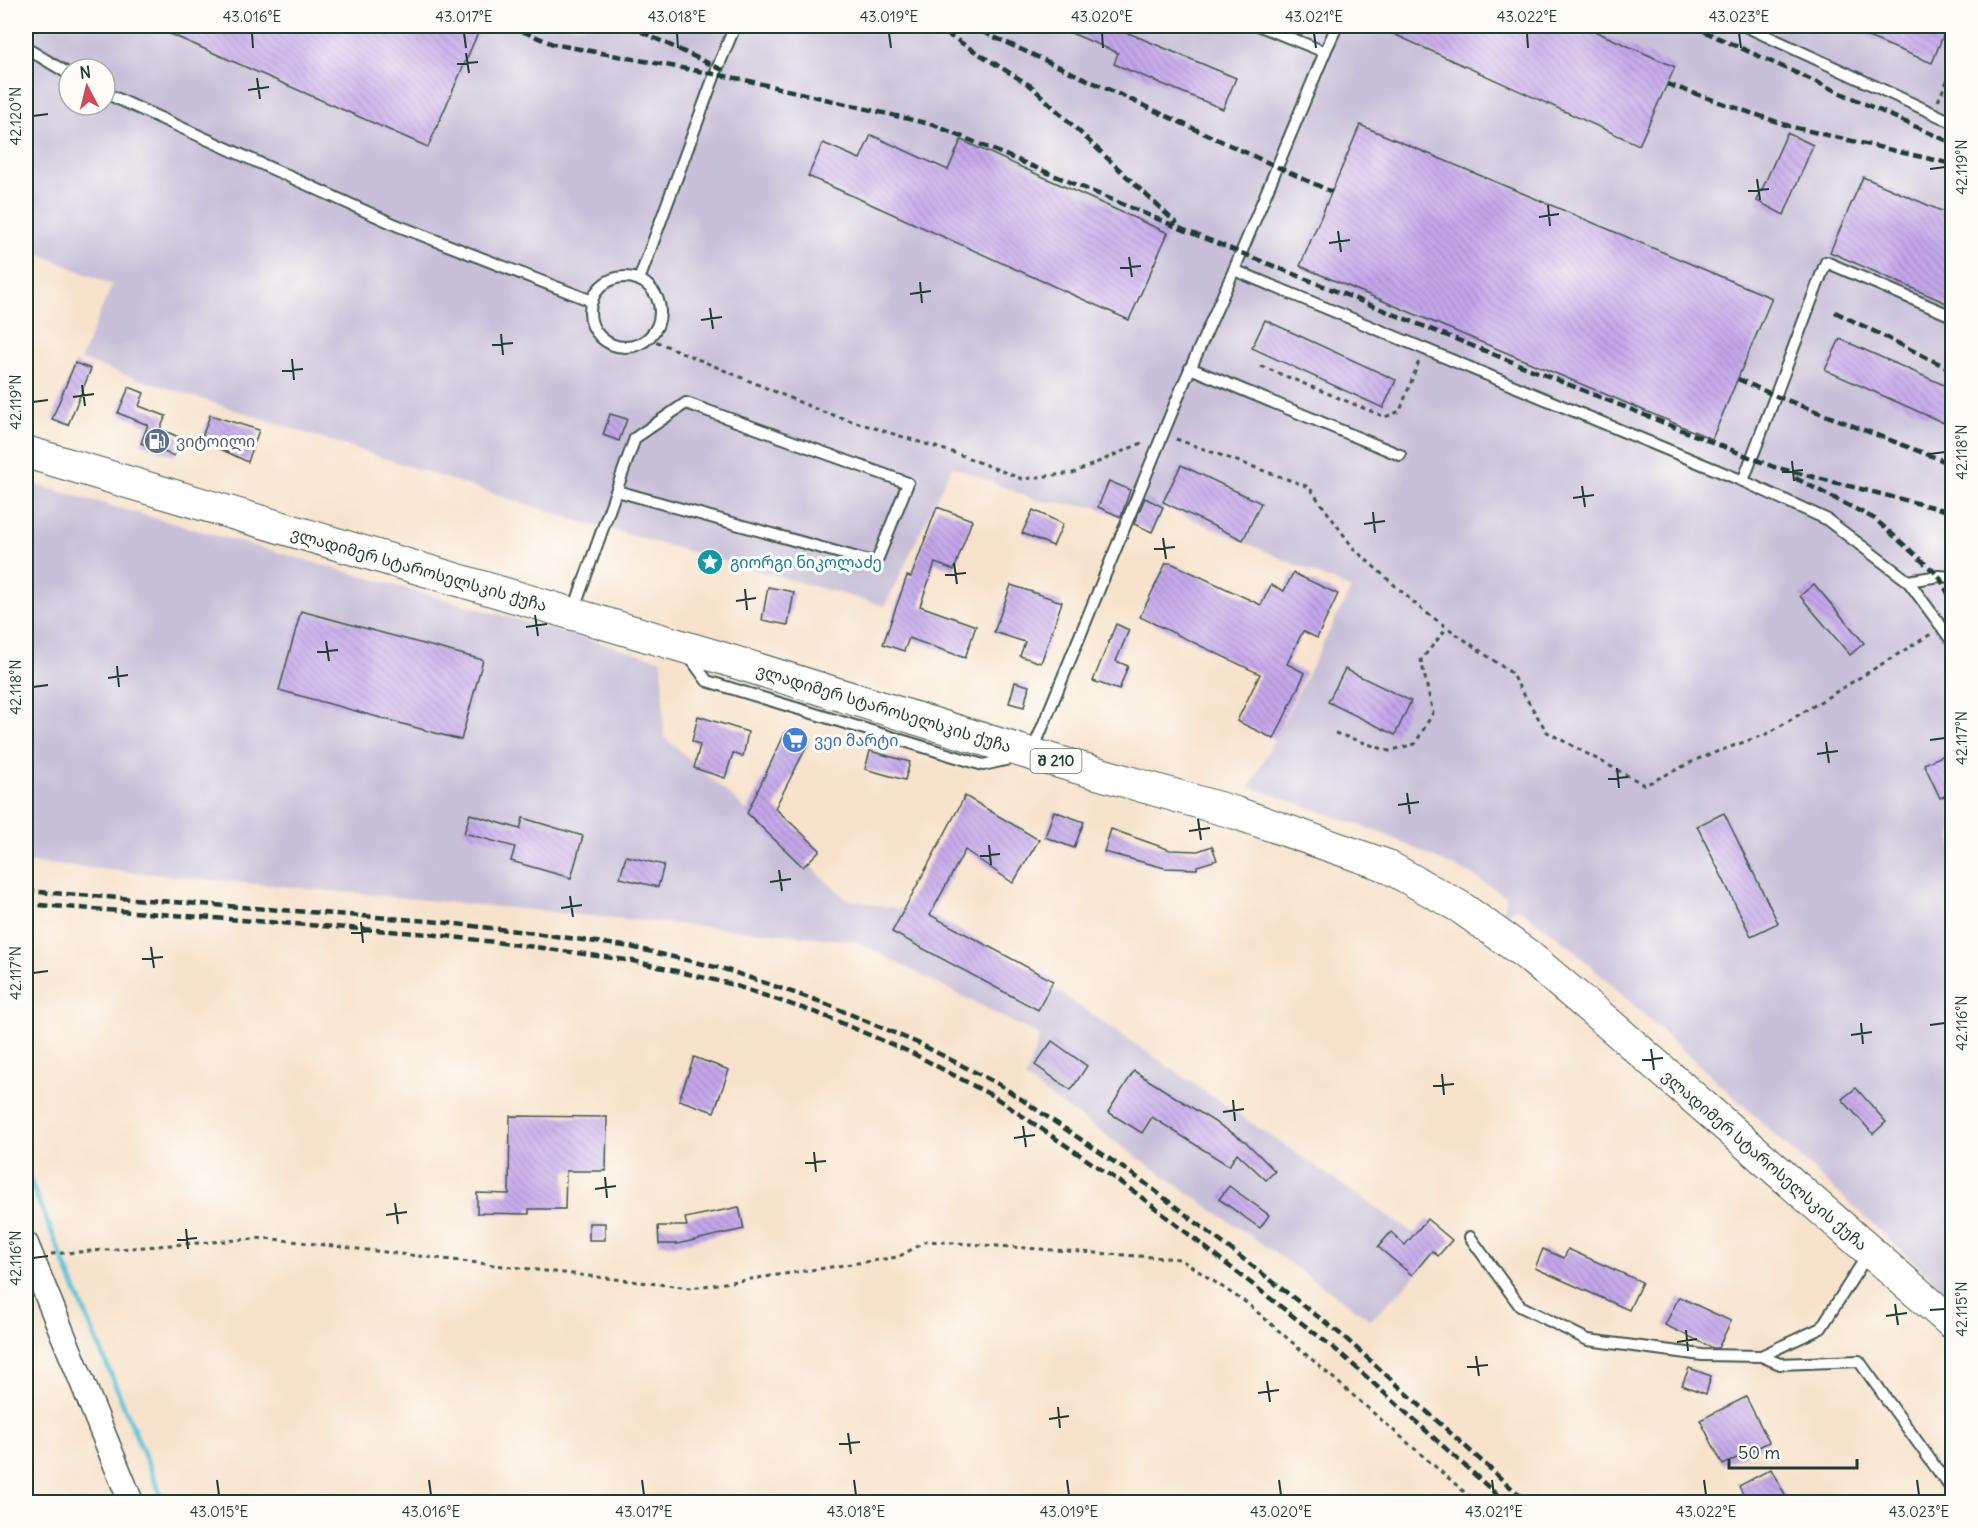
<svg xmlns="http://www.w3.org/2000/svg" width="1978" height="1528" font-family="Delius,'Noto Sans Georgian',sans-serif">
<defs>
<pattern id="building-back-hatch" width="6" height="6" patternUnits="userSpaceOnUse" patternTransform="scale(1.5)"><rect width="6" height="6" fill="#c4a7eb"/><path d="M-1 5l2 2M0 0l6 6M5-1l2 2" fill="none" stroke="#9f89bf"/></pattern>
</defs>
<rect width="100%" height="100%" fill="#fdfcf7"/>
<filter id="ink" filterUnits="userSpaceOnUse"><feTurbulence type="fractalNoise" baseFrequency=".0167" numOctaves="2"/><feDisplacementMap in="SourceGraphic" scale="12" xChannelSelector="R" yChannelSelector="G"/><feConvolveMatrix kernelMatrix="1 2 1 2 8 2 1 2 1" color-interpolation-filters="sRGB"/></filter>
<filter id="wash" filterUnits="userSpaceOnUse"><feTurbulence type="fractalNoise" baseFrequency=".008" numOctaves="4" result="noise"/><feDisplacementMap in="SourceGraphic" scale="24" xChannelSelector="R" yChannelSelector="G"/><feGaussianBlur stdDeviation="1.35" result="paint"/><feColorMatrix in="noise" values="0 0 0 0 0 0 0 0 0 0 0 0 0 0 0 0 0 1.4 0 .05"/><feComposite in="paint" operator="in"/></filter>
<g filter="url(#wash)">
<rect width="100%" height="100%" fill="#f7e3cc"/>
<g fill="#c8bfd8" fill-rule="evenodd">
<path d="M26,26h1926v1271l-385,-353 -49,-36 -14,5 2,-17 -36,-22 -91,-42 -129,-45 101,-198 -187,-82 -12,25 -54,-25 -60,-6 -86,-35 -67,140 -313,-87 -492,-159 32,-75 -86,-37zM69,69h36v36h-36z"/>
<path d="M26,482l636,178 2,77 183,162 83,16 127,76 383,260 -69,69 -346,-241 15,-43 -185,-95 -829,-79z"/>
</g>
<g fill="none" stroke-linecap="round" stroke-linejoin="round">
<path stroke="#5ec5dc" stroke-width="5" d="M26,1171l138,331"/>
</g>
<g id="blocks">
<g fill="url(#building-back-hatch)">
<path d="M152,26h329l-53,121z"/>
<path d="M1055,26h68l-2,4 115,48 -13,31 -109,-45 4,-11z"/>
<path d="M1376,26h207l92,41 -36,78z"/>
<path d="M1841,26h106l-15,37z"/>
<path d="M1360,125l412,173 -60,141 -412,-173z"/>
<path d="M1787,133l26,12 -29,70 -27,-14z"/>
<path d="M871,135l77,35 13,-30 207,93 -39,87 -321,-144 15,-33 37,16z"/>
<path d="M1863,177l90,39v90l-123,-54z"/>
<path d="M1265,320l131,60 -13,28 -131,-60z"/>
<path d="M1840,339l113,50v38l-128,-57z"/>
<path d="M75,363l16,6 -23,56 -16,-6z"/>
<path d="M129,387l15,6 -5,13 27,10 -6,13 21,9 -7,18 -33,-13 7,-18 -30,-12z"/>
<path d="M610,414l17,5 -8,22 -16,-6z"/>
<path d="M210,415l49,15 -11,32 -47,-22z"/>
<path d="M1181,465l80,38 -18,37 -80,-38z"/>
<path d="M1109,481l21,9 -9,27 -23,-10z"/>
<path d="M1145,498l18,9 -11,25 -18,-8z"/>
<path d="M937,507l35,13 -18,50 -19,-7 -15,43 56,20 -11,32 -56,-20 -5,13 -21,-7 24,-68 4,1z"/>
<path d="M1033,510l30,14 -10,22 -31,-13z"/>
<path d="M1166,563h5l90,42 10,-20 13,6 9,-18 45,21 -21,44 -14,-7 -16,33 18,9 -31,66 -37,-18 23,-47 -120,-57z"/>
<path d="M1814,584l50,59 -14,12 -50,-59z"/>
<path d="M1011,585l51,17 -21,61 -21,-7 5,-14 -31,-10z"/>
<path d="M768,587l26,5 -6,33 -26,-5z"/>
<path d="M301,611l182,49 -22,80 -182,-50z"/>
<path d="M1116,624l13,6 -13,31 12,5 -9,24 -26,-9z"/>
<path d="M1345,669l66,32 -16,34 -67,-33z"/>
<path d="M1015,682l14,4 -5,21 -15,-4z"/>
<path d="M698,716l50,16 -5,25 -10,-4 -8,25 -31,-10 6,-23 -8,-4z"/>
<path d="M786,731l23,11 -34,66 45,42 -17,17 -56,-54z"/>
<path d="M870,751l40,11 -5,18 -40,-11z"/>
<path d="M1953,751v41l-13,6 -16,-34z"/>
<path d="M965,796l74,44 -26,43 -48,-33 -35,65 123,66 -15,29 -146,-78z"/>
<path d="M1054,811l30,11 -10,26 -29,-11z"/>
<path d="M1724,813l54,110 -27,13 -54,-110z"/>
<path d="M470,814l50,15 3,-11 60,18 -12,42 -60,-17 4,-14 -51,-14z"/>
<path d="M1111,829l59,21 28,1 14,-5 5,14 -20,6v3l-32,-1 -61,-16z"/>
<path d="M626,856l38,9 -6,22 -38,-9z"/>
<path d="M1052,1041l35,25 -16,24 -36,-25z"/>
<path d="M694,1057l35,13 -15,42 -35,-12z"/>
<path d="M1134,1071l111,70 30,30 -9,9 -29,-27 -8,13 -77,-49 -10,16 -34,-21z"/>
<path d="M1856,1088l30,34 -13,12 -31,-35z"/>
<path d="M510,1116l97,1 -1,54h-40l-1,38h-36v5l-52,-1v-20l32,1z"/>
<path d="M1229,1186l40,29 -9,13 -41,-29z"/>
<path d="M739,1207l5,22 -67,15h-18l-1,-18h29l-2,-8z"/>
<path d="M1427,1219l25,21 -14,16 -6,-5 -20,24 -34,-28 13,-15 14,13z"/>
<rect x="589" y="1223" width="16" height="17"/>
<path d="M1543,1249l21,9 4,-9 74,33 -13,28 -94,-42z"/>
<path d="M1679,1297l52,24 -13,27h-5l-48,-23z"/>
<path d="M1689,1368l22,8 -5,18 -24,-9z"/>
<path d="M1746,1397l23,45 -46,23 -23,-45z"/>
<path d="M1771,1469l18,34h-42l-8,-17z"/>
</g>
</g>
</g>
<g filter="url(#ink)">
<use href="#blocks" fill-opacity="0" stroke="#3f564b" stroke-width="1.5"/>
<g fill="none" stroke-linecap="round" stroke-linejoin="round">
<g stroke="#3f564b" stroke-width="14">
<g id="service">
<path d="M1745,26l207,96"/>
<path d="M26,48l43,26"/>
<path d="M1325,52l12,-26"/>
<path d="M105,93l291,132 196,76"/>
<path d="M1234,270l91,-218 -65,-26"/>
<circle cx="625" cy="312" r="35"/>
<path d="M639,280l76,-206 20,-48"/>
<path d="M1190,368l210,87"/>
<path d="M1743,481l83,-219 126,54"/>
<path d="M1908,581l44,60"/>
<path d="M573,612l62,-174 51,-35 222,80 -32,80 -259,-72"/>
<path d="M689,656l18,25 276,84 31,-7"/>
<path d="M1033,750l150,-365 51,-115 509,211 83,38 82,62 31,-5 13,1"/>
<path d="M1470,1237l50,69 68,34 114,15 59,1 60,-28 47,-74"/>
<path d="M1761,1356l19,8 79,-3 93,129"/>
</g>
</g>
<g stroke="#3f564b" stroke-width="27">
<path id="tertiary" d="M26,1244l105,258"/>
</g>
<g stroke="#3f564b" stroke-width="34">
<path id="primary" d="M26,452l689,204 316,98 205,59 149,52 75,42 66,47 82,69 344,300"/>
</g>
<g stroke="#3f564b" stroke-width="3" stroke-dasharray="4.5 4.5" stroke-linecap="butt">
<path d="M1938,101l14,-31"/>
<path d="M648,338l175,74 135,42 64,25 51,-6 71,-31"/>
<path d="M1261,366l124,51 15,-6 19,-50"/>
<path d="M1176,439l133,48 45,62 67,60 89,63 37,60 98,53 55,-27 69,-25 162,-99"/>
<path d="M1335,733l54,18 26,-7 18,-31 -12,-53 26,-32"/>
<path d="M51,1254l214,-16 426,50 207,-31 29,-16 253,18 68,45 228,198"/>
</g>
<use href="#service" stroke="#fff" stroke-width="10"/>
<use href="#tertiary" stroke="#fff" stroke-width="24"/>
<use href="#primary" stroke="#fff" stroke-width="32"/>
<g stroke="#1f3d34" stroke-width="4.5" stroke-dasharray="9 4.5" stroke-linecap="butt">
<path d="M510,26l43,18 188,35 193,46 250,105 590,237 178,45"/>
<path d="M629,26l96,45"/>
<path d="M934,26l97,60 146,138"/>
<path d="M970,26l362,166"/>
<path d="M1692,26l260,117"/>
<path d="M1667,84l125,43 160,37"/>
<path d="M1835,312l117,58"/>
<path d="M1738,379l38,17 176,68"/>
<path d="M1795,478l80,41 64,57 13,25"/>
<path d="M26,891l404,30 104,12 97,14 93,22 100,34 96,41 80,41 141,95 202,156 184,166"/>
<path d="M26,904l403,30 106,13 98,14 94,22 93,31 92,39 81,43 143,97 204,160 165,149"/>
</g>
</g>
</g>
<path fill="none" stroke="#1f3d34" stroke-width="2" d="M252,33l1,15M464,33l2,15M677,33l1,15M889,33l2,15M1102,33l1,15M1314,33l2,15M1527,33l1,15M1739,33l2,15M466,53l3,20M457,64l21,-2M257,78l3,21M248,90l21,-3M33,116l15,-2M1930,169l15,-2M1757,179l3,21M1748,191l21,-2M1548,205l2,21M1539,217l20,-3M1338,231l3,21M1329,243l21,-3M1129,257l3,20M1120,268l21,-2M920,282l2,21M910,294l21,-3M710,308l3,21M701,320l21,-3M501,334l2,21M492,345l21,-2M292,359l2,21M282,371l21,-2M82,385l3,21M73,397l21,-3M33,402l15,-2M1930,454l15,-2M1792,461l2,20M1782,472l21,-2M1582,486l3,21M1573,498l21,-3M1373,512l2,21M1364,524l21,-3M1163,538l3,21M1154,549l21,-2M954,563l3,21M945,575l21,-2M745,589l2,21M736,601l20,-3M535,615l3,21M526,627l21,-3M326,641l3,20M317,652l21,-2M117,666l2,21M108,678l20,-3M33,687l15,-2M1930,740l15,-2M1826,742l3,21M1817,754l21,-3M1617,768l2,20M1608,779l20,-2M1407,793l3,21M1398,805l21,-3M1198,819l3,21M1189,831l21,-3M989,845l2,20M980,856l20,-2M779,870l3,21M770,882l21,-3M570,896l3,21M561,908l21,-3M361,922l2,21M351,933l21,-2M151,947l3,21M142,959l21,-2M33,973l15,-2M1861,1023l2,21M1930,1025l15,-2M1851,1035l21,-3M1651,1049l3,21M1642,1060l21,-2M1442,1074l2,21M1433,1086l21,-2M1233,1100l2,21M1223,1112l21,-3M1023,1126l3,21M1014,1138l21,-3M814,1152l2,20M805,1163l21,-2M605,1177l2,21M595,1189l21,-3M395,1203l3,21M386,1215l21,-3M186,1229l2,20M177,1240l20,-2M33,1258l15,-2M1895,1304l3,21M1930,1310l15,-1M1886,1316l21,-3M1686,1330l2,21M1677,1342l20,-3M1476,1356l3,20M1467,1367l21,-2M1267,1381l3,21M1258,1393l21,-3M1058,1407l2,21M1049,1419l20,-3M848,1433l3,21M839,1444l21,-2M217,1480l2,15M429,1480l2,15M642,1480l2,15M854,1480l2,15M1067,1480l2,15M1279,1480l2,15M1492,1480l2,15M1704,1480l2,15M1917,1480l2,15"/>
<defs>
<g id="fuel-disc" transform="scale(1.35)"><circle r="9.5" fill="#5c6f8a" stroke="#fdfcf7"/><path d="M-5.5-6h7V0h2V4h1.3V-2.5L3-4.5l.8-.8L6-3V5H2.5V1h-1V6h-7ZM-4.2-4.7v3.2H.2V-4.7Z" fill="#fff"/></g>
<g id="sight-disc" transform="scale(1.35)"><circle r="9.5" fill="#0f9aa8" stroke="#fdfcf7"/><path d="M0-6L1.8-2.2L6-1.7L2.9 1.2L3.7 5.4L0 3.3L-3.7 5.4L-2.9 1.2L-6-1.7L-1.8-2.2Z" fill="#fff"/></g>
<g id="supermarket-disc" transform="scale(1.35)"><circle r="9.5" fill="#3f7fe0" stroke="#fdfcf7"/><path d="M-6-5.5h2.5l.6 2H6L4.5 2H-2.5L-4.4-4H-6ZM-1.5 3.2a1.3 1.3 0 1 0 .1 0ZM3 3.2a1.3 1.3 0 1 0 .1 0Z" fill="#fff"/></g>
</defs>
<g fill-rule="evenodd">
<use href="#fuel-disc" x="157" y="441"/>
<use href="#sight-disc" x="710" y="562"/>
<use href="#supermarket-disc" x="795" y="740"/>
</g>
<g text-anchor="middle" stroke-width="6" stroke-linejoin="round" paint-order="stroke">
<rect fill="#fdfcf7" stroke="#62766e" stroke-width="1.5" x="1030.5" y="749" width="51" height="24" rx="4.5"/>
<g font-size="15" font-weight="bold" fill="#1f3d34">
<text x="1056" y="766">შ 210</text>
</g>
<g font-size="16" fill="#4e5e75" stroke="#fdfcf7" text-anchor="start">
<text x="176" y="447">ვიტოილი</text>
</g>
<g font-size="16" fill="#0d838f" stroke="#fdfcf7" text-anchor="start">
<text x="730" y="568">გიორგი ნიკოლაძე</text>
</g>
<g font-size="16" fill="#1f3d34" stroke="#fdfcf7">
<text transform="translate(419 569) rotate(16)" y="6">ვლადიმერ სტაროსელსკის ქუჩა</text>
<text transform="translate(884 708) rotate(17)" y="6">ვლადიმერ სტაროსელსკის ქუჩა</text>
<text transform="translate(1765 1160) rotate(41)" y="6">ვლადიმერ სტაროსელსკის ქუჩა</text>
</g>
<g font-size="16" fill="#366cbe" stroke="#fdfcf7" text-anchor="start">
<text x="814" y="746">ვეი მარტი</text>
</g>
</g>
<rect width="1978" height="1528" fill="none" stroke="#fdfcf7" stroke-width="66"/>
<g transform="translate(87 87) rotate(353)"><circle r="28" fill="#fdfcf7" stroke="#a4b0a9" stroke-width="1.5"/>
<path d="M0-4.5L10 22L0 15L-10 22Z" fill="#d1495b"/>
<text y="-9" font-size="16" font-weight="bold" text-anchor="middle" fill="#1f3d34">N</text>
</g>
<path d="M1729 1459v9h128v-9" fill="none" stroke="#1f3d34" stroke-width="3"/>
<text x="1738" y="1459" font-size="18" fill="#1f3d34" stroke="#fdfcf7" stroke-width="4.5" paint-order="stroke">50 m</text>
<rect x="33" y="33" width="1912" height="1462" fill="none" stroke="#1f3d34" stroke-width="2"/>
<g font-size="15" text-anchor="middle" fill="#1f3d34">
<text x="252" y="22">43.016°E</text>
<text x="464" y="22">43.017°E</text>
<text x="677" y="22">43.018°E</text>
<text x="889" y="22">43.019°E</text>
<text x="1102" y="22">43.020°E</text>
<text x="1314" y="22">43.021°E</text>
<text x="1527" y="22">43.022°E</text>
<text x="1739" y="22">43.023°E</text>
<text transform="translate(16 116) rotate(-90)" y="5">42.120°N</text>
<text transform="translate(1962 167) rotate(-90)" y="5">42.119°N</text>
<text transform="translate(16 402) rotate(-90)" y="5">42.119°N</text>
<text transform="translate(1962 452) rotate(-90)" y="5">42.118°N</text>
<text transform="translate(16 687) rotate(-90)" y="5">42.118°N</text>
<text transform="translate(1962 738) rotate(-90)" y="5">42.117°N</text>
<text transform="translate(16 973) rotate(-90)" y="5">42.117°N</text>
<text transform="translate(1962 1023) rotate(-90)" y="5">42.116°N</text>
<text transform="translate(16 1258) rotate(-90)" y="5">42.116°N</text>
<text transform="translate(1962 1309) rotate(-90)" y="5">42.115°N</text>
<text x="219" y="1517">43.015°E</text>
<text x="431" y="1517">43.016°E</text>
<text x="644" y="1517">43.017°E</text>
<text x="856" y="1517">43.018°E</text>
<text x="1069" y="1517">43.019°E</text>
<text x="1281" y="1517">43.020°E</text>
<text x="1494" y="1517">43.021°E</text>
<text x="1706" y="1517">43.022°E</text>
<text x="1919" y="1517">43.023°E</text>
</g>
</svg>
